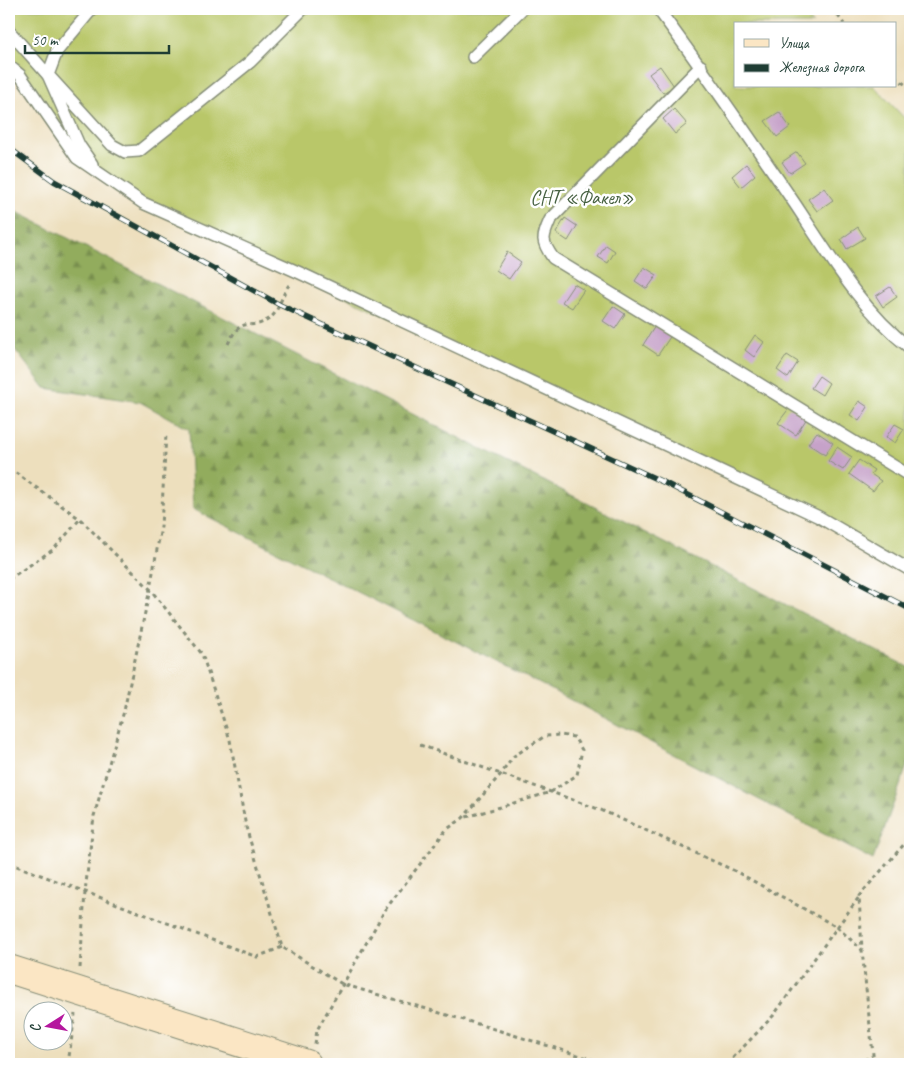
<svg xmlns="http://www.w3.org/2000/svg" width="919" height="1073" font-family="Caveat,sans-serif">
<defs>
<pattern id="forest-firs" width="22" height="20" patternUnits="userSpaceOnUse" patternTransform="scale(1.25)"><rect width="22" height="20" fill="#92ac5d"/><path d="M5 1l3.5 6h-7zM16 11l3.5 6h-7z" fill="#778d4e"/></pattern>
</defs>
<rect width="100%" height="100%" fill="#fff"/>
<filter id="ink" filterUnits="userSpaceOnUse"><feTurbulence type="fractalNoise" baseFrequency=".02" numOctaves="2"/><feDisplacementMap in="SourceGraphic" scale="10" xChannelSelector="R" yChannelSelector="G"/><feConvolveMatrix kernelMatrix="1 2 1 2 8 2 1 2 1" color-interpolation-filters="sRGB"/></filter>
<filter id="wash" filterUnits="userSpaceOnUse"><feTurbulence type="fractalNoise" baseFrequency=".0096" numOctaves="4" result="noise"/><feDisplacementMap in="SourceGraphic" scale="20" xChannelSelector="R" yChannelSelector="G"/><feGaussianBlur stdDeviation="1.12" result="paint"/><feColorMatrix in="noise" values="0 0 0 0 0 0 0 0 0 0 0 0 0 0 0 0 0 1.4 0 .05"/><feComposite in="paint" operator="in"/></filter>
<g filter="url(#wash)">
<rect width="100%" height="100%" fill="#eddfbd"/>
<path fill="url(#forest-firs)" stroke="#587448" d="M9,208l901,460v90l-37,102 -323,-171 -357,-180 -4,-80 -49,-27 -95,-14 -36,-46z"/>
<path fill="#b9c769" stroke="#6c824e" d="M9,9h792l12,15h-78v62h139l36,38v446l-91,-53 -676,-314 -66,-45 -68,-92z"/>
<g id="blocks">
<g fill="#c6a2c9">
<path d="M660,66l14,20 -11,7 -14,-19z"/>
<path d="M674,109l13,15 -12,10 -12,-15z"/>
<path d="M779,112l11,15 -13,10 -12,-16z"/>
<path d="M797,152l8,11 -15,10 -8,-11z"/>
<path d="M746,164l9,11 -14,12 -9,-11z"/>
<path d="M824,188l9,12 -16,11 -9,-12z"/>
<path d="M565,218l12,8 -9,15 -12,-8z"/>
<path d="M858,227l7,11 -18,11 -6,-10z"/>
<path d="M606,245l9,6 -7,12 -10,-6z"/>
<path d="M507,252l14,10 -12,17 -13,-9z"/>
<path d="M644,267l13,8 -10,14 -12,-8z"/>
<path d="M574,284l10,6 -12,18 -10,-6z"/>
<path d="M890,287l7,10 -14,10 -7,-11z"/>
<path d="M613,306l12,8 -10,15 -12,-8z"/>
<path d="M655,326l15,11 -12,18 -15,-10z"/>
<path d="M755,335l9,7 -10,15 -9,-7z"/>
<path d="M787,355l11,7 -10,16 -11,-8z"/>
<path d="M819,376l10,7 -7,12 -11,-7z"/>
<path d="M859,401l9,6 -9,14 -9,-6z"/>
<path d="M790,407l17,11 -11,17 -18,-12z"/>
<path d="M895,424l9,5 -9,14 -9,-6z"/>
<path d="M817,432l16,11 -8,12 -17,-11z"/>
<path d="M837,447l15,10 -9,13 -15,-9z"/>
<path d="M859,460l15,10 -3,4 10,7 -8,10 -24,-17z"/>
</g>
</g>
</g>
<g filter="url(#ink)">
<use href="#blocks" fill-opacity="0" stroke="#868e78" stroke-width="1"/>
<g fill="none" stroke-linecap="round" stroke-linejoin="round">
<g stroke="#868e78" stroke-width="14">
<g id="lane">
<path d="M92,9l-35,42 -9,24 64,70 13,7 14,-1 111,-89 53,-53"/>
<path d="M658,9c47,63 92,129 137,195 34,51 66,106 115,144"/>
<path d="M9,31l39,44 31,70 13,19"/>
<path d="M473,57l49,-48"/>
<path d="M9,66l11,9 57,83 66,45 157,70 519,244 91,53"/>
<path d="M701,66l-151,154c-8,18 -9,21 3,38l357,218"/>
</g>
</g>
<g stroke="#868e78" stroke-width="30">
<path id="secondary" d="M9,969l298,95"/>
</g>
<g stroke="#868e78" stroke-width="3" stroke-dasharray="4 4" stroke-linecap="butt">
<path d="M833,9l11,15"/>
<path d="M895,77l15,11"/>
<path d="M228,344c15,-32 21,-11 41,-25 11,-8 12,-24 20,-34"/>
<path d="M9,468l71,51 70,70 52,65 28,86 16,87 36,120 60,37 139,41 126,39"/>
<path d="M9,579l45,-30 26,-30"/>
<path d="M420,745l181,65 134,61 102,56 25,23"/>
<path d="M9,863l248,94 25,-10"/>
<path d="M80,968l5,-76 9,-76 30,-105 26,-122 11,-62 5,-93"/>
<path d="M315,1044l2,-14 68,-120 61,-80 17,-12 38,-44 13,-18 31,-20 15,-1 14,2 8,13 -5,25 -26,17 -88,26"/>
<path d="M68,1064l7,-50"/>
<path d="M727,1064l46,-48 86,-119"/>
<path d="M857,1064l15,-8"/>
<path d="M874,1064l-12,-114 -3,-54 48,-55 3,-8"/>
</g>
<use href="#lane" stroke="#fff" stroke-width="11"/>
<use href="#secondary" stroke="#fbe6c4" stroke-width="28"/>
<g stroke="#1f3d34" stroke-width="5.5">
<path id="rail" d="M9,148l45,33 226,124 385,178 245,126"/>
</g>
<use href="#rail" stroke="#fff" stroke-width="4" stroke-dasharray="11" stroke-linecap="butt"/>
</g>
</g>
<g text-anchor="middle" stroke-width="5" stroke-linejoin="round" paint-order="stroke">
<g font-size="20" fill="#466041" stroke="#fff">
<text x="582" y="204">СНТ «Факел»</text>
</g>
</g>
<rect width="919" height="1073" fill="none" stroke="#fff" stroke-width="30"/>
<rect x="734" y="22" width="162" height="65" fill="#ffffff" stroke="#a5b1ae"/>
<rect x="744" y="39" width="25" height="8" fill="#fbe6c4" stroke="#a5b1ae"/>
<text x="779" y="48" font-size="15" fill="#1f3d34">Улица</text>
<rect x="744" y="64" width="25" height="8" fill="#1f3d34" stroke="#a5b1ae"/>
<text x="779" y="72" font-size="15" fill="#1f3d34">Железная дорога</text>
<g transform="translate(48 1026) rotate(259)"><circle r="24" fill="#ffffff" stroke="#a5b1ae"/>
<path d="M0-4L9 19L0 12L-9 19Z" fill="#b5179e"/>
<text y="-8" font-size="14" font-weight="bold" text-anchor="middle" fill="#1f3d34">С</text>
</g>
<path d="M25 45v8h144v-8" fill="none" stroke="#1f3d34" stroke-width="2.5"/>
<text x="32" y="45" font-size="15" fill="#1f3d34" stroke="#ffffff" stroke-width="4" paint-order="stroke">50 m</text>
</svg>
